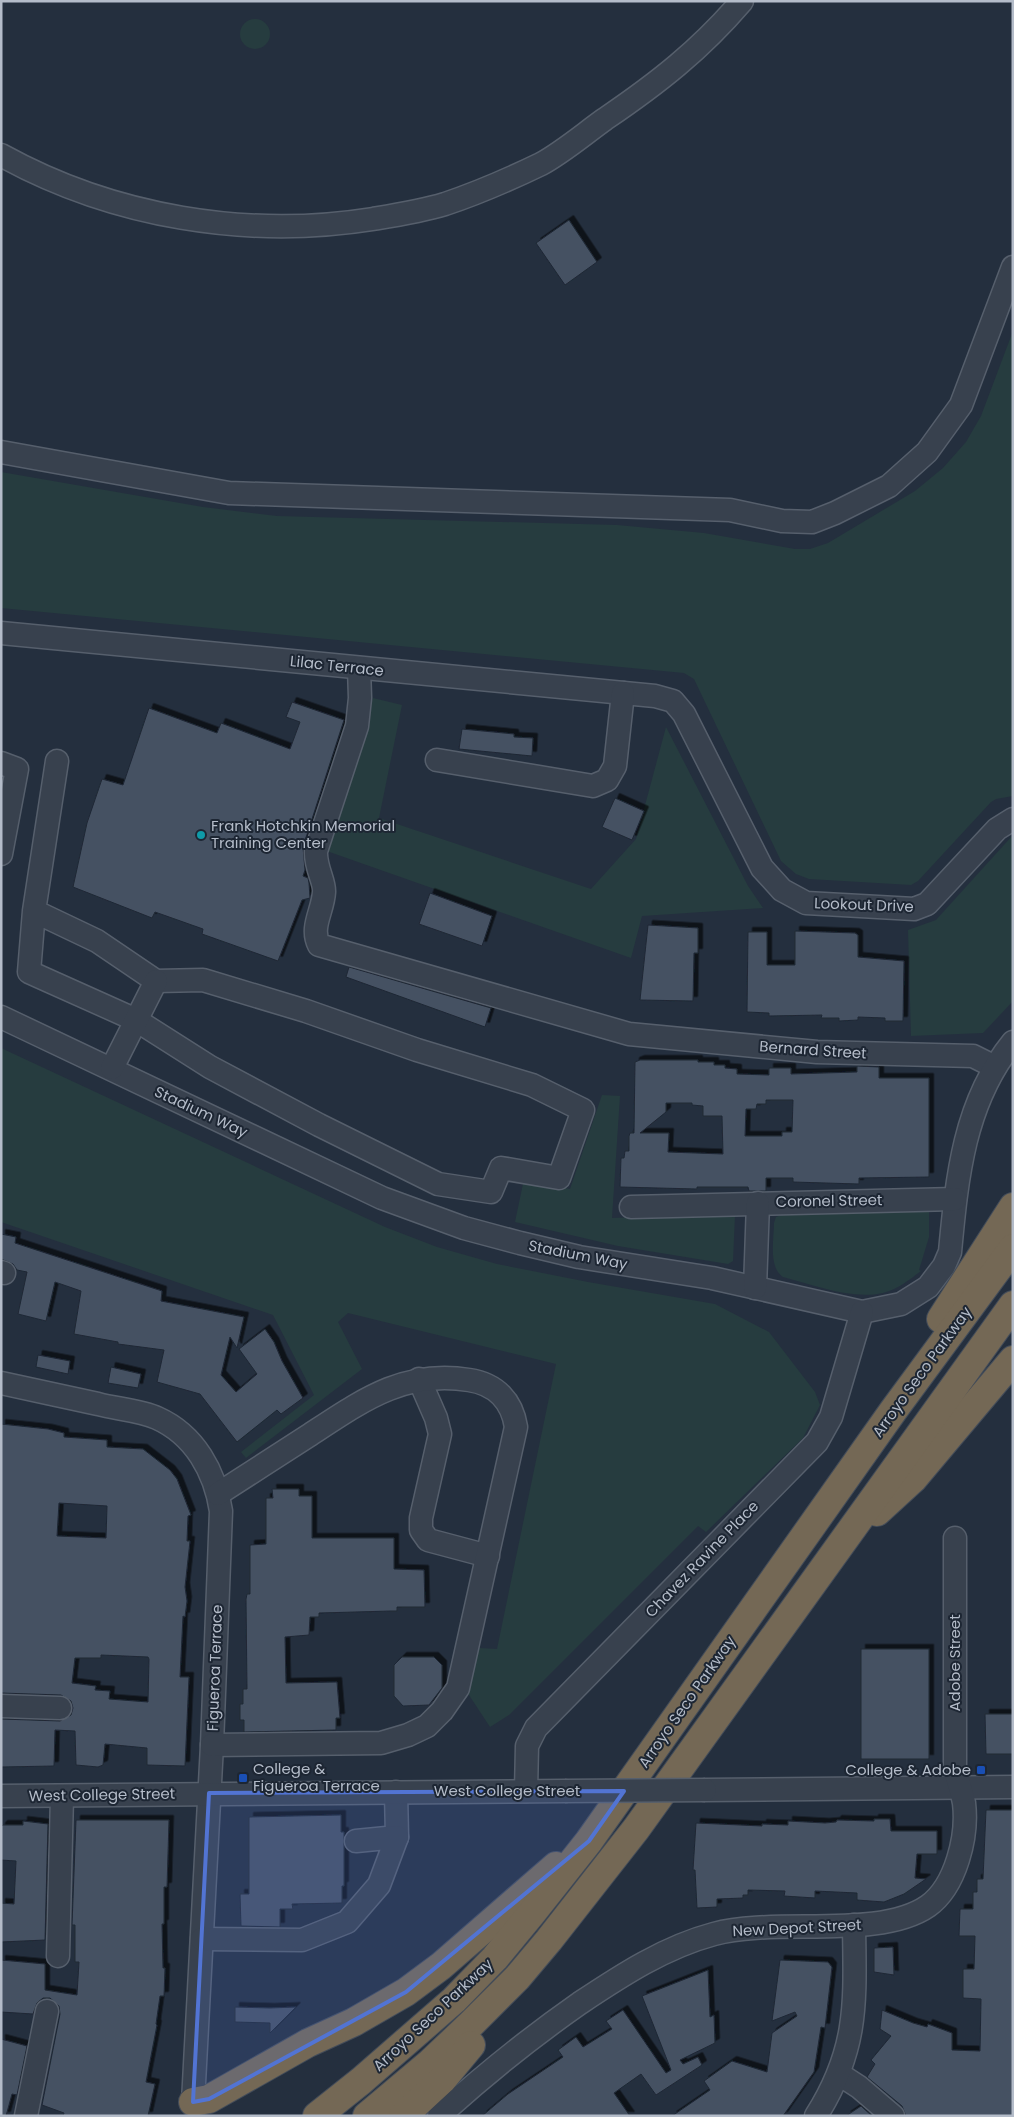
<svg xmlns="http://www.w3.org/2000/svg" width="1014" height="2117" font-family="Poppins,sans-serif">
<defs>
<filter id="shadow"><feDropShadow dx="4.5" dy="-4.5" stdDeviation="0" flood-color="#0009"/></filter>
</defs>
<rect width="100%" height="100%" fill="#242f3e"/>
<g fill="#263c3f">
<circle cx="255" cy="34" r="15"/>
<path d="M1013,331v465l-17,3 -5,3 -73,79 -7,4 -102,-6 -13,-5 -15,-13 -87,-182 -10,-6 -683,-65v-136l202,35 74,9 340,9 87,8 91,16h15l18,-6 87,-52 28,-23 23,-26 15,-26z"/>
<path d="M373,698l29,7 -23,113 212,71 45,-50 30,-112 82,159 15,22 -121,8 -11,42 -310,-109z"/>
<path d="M1013,835v166l-30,32 -72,3 -3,-106 28,-10z"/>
<path d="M1,1048l384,179 52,20 60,17 91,18 127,22 54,28 46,60 5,13 -17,33 -97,94 -8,-6 -189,189 -19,12 -23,-35 12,-44 18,1 59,-285 -208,-51 -10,9 24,47 -116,89 -5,-6 73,-57 -41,-80 -272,-93z"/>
<path d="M602,1095l18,1 -8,122 123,-4 -2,47 -5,3 -110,-18 -103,-24 9,-43 46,10z"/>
<path d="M929,1207v30l-10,33 2,1c-12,9 -23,18 -38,22 -31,7 -69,-8 -100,-16 -15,-10 -9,-38 -9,-54l2,-6 8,-3z"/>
</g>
<g fill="#455162" stroke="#1f2835" fill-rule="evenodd" filter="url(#shadow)">
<path d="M569,220l28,42 -32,23 -29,-42z"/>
<path d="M292,702l52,18 -41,127 2,23 -2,6 5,2 1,5 1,15 -8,2 -24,61 -76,-27 1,-5 -48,-17 -3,6 -79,-31 14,-64 15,-44 21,6 26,-77 68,25 4,-10 69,26 10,-27 -14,-5z"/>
<path d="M462,729l52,5v3l19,1 -1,18 -73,-7z"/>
<path d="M615,798l29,13 -12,29 -30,-13z"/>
<path d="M430,893l62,23 -10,30 -63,-22z"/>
<path d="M648,925l50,3v25h-4l-1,48 -53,-1z"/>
<path d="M795,931l60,2 3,2v22l46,4 -1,60h-18v-3l-27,-1v3l-19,1v-3h-18l1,-3 -53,1v-3l-22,-1 1,-80h19v33h28z"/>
<path d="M349,967l142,41 -6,19 -139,-50z"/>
<path d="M640,1060h58v2h16v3h11v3l12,1v5l32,1v-7h22v6l66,-2v-6l22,1v11h50v99l-70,1v6l-66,-2v-4h-27v13h-17l-1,-4h-51v2l-77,-2 1,-29h3l1,-7h4v-15l1,-3h4l1,-71zM766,1100h27l-1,32h-10v4h-37l1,-27h10l1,-5h9zM666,1103h26v2l11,1v10h19l1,38 -55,-2 1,-19h-29l26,-21z"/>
<path d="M1,1234l15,3 -1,6 147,48 -1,10 83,16 -7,31 -7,-11 -9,38 15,17 21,-18 -18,-25 26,-20 9,13 8,19 21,37 -22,16 -4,-4 -40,32 -37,-48 -43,-12 7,-32 -46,-6v-2l-44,-8 7,-43 -26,-9 -9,39 -28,-7 9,-42 -10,-2 -4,-6 -12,-5z"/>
<path d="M38,1355l32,6 -2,13 -32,-7z"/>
<path d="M111,1367l30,7 -3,14 -30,-5z"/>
<path d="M1,1424l47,5 16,4v4l43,3v7l36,2 27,21 7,9 14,36 -3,1 -1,25h3l-5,46 2,14 -2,16 -2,-1 -3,61h9l-4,89 -38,-1v-17l-42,-4 -2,21 -5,2 -22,-2 -1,-34 -20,-1 -1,36 -53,1v-48l59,2 11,-6 2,-7 -2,-7 -10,-6 -60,-2zM59,1503l48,3 -1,32 -49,-2zM101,1655l47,2 1,2 -1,43 -39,-3 1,-8 -15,-1 1,-4 -24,-3 3,-25h26z"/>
<path d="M272,1489h27v7h13v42h82v31l30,1 1,37h-28v4h-6l-72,2v4h-9l-1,18 -24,2 1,46 51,-1 3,36h-4v12l-92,2v-12h-4v-16h3v-15h4l-1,-90 1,-5h3v-49l16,-1v-46h7z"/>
<rect x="861" y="1649" width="68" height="110"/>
<path d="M402,1657h32l8,8v23l-13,17 -26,1 -9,-10v-31z"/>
<path d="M985,1714h28v40h-27z"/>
<path d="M986,1810h27v306h-107l-4,-10 -35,-29 8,-13 -4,-4 20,-24 -11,-7 2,-19 31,13 14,4 1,-3 24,9v17l28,1 1,-52 -18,-1v-29h11l1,-33h-16l1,-27h13v-17h4v-13h6z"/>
<path d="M341,1815v17h3v54h-2v17l-50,1 1,5h-13v18l-39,-1 -1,-32h9v-77z"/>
<path d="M874,1819h16l1,12h46v23h-20l-2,24 11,1 -22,15 -20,8 -27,-2v-7l-42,-2v7l-31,-2 1,-5 -37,-1v5h-5v3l-26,1v8l-20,1 -2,-38h-2l3,-47 66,3v-2l26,1v-4l37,2 11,-1 1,-2 37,1z"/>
<path d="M76,1820h93l-2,67h-3v37h-2l1,44h2l-1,28h-4l-4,28 1,1 -11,57 9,2 -7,32h-85l1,-3 -22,-8 18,-91 -1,-8 -9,-8h-7l-6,5 -4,11 -32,-2v-52l44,4v26l32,5 2,-33h-4v-37h-3z"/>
<path d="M23,1821l25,3 -3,116 -44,2v-39l13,1 2,-43 -15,-1v-33l2,-2h20z"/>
<path d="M893,1947l1,28 -20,-3v-24z"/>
<path d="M780,1960l48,2 4,5 -7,61 -4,-1 -7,45 -31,44h-111l38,-26 -6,-9 28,-20 35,11 5,-39 25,-17 -2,-4 -23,9z"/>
<path d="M708,1970l2,47 4,-2 1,28 -35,17 3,4 15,-7 4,8 -46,30 -15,-21 -27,19 16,23h-148l26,-22 55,-37 -5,-7 18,-13 7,10 29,-18 -6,-8 17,-11 43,63 5,-3 -29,-74z"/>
<path d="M235,2007l35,1 26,-1 -26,26v-10l-35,-1z"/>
<path d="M1,2039l26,7 -10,49 -5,-1 -6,22h-5z"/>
<path d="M861,2106l11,10h-26z"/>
</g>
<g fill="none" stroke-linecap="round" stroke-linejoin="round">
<g stroke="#565f6c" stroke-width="25">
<g id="minor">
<path d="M1,155c112,62 246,84 372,64 24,-4 49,-8 72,-15 33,-11 65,-25 96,-40 22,-12 43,-30 64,-45 53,-36 95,-69 137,-118"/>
<path d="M1,452l228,41 501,17 52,11 30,1 23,-9 54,-27 38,-34 34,-47 52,-138"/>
<path d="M1,633l654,63 18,5 11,13 78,154 20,22 24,13 108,6 13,-5 70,-75 16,-10"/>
<path d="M359,668l1,30 -3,28 -41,125c-1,16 9,31 8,41 -1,19 -14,35 -5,53l310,89 188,18 156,4 22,11"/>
<path d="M437,760l156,26 14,-6 8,-14 8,-73"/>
<path d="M1,763l16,6 -16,85"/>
<path d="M34,911l63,30 59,40 47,-1 103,31 111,39 115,35 51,25 -24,68 -58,-10 -10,24 -53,-8 -119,-59 -109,-58 -74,-47 -107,-48 5,-61 23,-150"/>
<path d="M1,1017l381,181 82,30 56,15 59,14 133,21 150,34 39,-8 27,-17 16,-21 6,-14c7,-75 14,-150 63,-210"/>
<path d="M112,1068l44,-87"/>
<path d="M631,1207l324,-8"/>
<path d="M1,1272l3,1"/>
<path d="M755,1288l3,-85"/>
<path d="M419,1379l17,39 4,16 -19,84v12l7,10 60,16"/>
<path d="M1,1383c32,7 65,14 97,21 18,5 42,6 59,14 38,17 58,54 64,93l-9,234 -19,357"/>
<path d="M1,1706l59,2"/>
<path d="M212,1745l169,-2 27,-8 19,-9 15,-15 16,-23 58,-261c-4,-26 -20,-43 -47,-47 -65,-11 -109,22 -161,56 -30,19 -60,39 -90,58"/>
<path d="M705,1790l308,-3"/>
<path d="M526,1791l1,-45 9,-18 281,-286 14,-25 31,-105"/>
<path d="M396,1792l1,45"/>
<path d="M1,1796l564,-5"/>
<path d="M202,1939l100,1 45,-18 32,-37 18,-48 -41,4"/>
<path d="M58,1956l4,-160"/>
<path d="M839,2074l20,13 34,29"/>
<path d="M26,2116l21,-105"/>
<path d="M439,2116c45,-41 91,-78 141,-113 42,-28 85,-56 134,-69 61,-17 165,6 214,-28 28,-20 40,-70 36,-103 -2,-11 -6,-22 -9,-32v-233"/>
<path d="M816,2116c43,-68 39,-115 38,-191"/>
</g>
</g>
<g stroke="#434c59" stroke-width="30">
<g id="highway">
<path d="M941,1319l72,-112"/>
<path d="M877,1512l36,-33 100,-119"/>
<path d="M193,2102l16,-3 99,-56 46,-21 52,-30 35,-26 115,-100"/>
<path d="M317,2116l44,-35 93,-81 41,-42 37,-45 57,-72 304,-430 120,-163"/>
<path d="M367,2116l63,-53 41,-39 46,-46 32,-38 87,-111 377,-524"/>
<path d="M403,2116l39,-36 29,-35"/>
</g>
</g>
<use href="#minor" stroke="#38414e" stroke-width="22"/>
<use href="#highway" stroke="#746855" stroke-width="28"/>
<g stroke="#565f6c" stroke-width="25" stroke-linecap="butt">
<path id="minor-bridge" d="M565,1791l140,-1"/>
</g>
<use href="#minor-bridge" stroke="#38414e" stroke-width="22"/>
</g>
<path fill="#5274d3" fill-opacity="0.2" stroke="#5274d3" stroke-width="4" stroke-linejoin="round" d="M624,1791l-35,50 -183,151 -197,107 -16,3 16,-309z"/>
<circle fill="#0f9aa8" stroke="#1d2633" stroke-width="2" cx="201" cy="835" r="5"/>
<g fill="#1a4fb4" stroke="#1d2633" stroke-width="2">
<rect x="976" y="1765" width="10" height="10" rx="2.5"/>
<rect x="238" y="1773" width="10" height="10" rx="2.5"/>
</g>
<g text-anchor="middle" stroke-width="4" stroke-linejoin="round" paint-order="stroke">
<g font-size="15" fill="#b4bcc9" stroke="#1d2633">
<text transform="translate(337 666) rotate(6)" y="5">Lilac Terrace</text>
<text transform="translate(864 905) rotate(2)" y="5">Lookout Drive</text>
<text transform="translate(813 1050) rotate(4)" y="5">Bernard Street</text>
<text transform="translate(201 1112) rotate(25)" y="5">Stadium Way</text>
<text transform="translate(829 1201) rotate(-1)" y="5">Coronel Street</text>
<text transform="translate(578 1255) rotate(11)" y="5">Stadium Way</text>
<text transform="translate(922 1372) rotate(-54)" y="5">Arroyo Seco Parkway</text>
<text transform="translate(702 1559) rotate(-46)" y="5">Chavez Ravine Place</text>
<text transform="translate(955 1663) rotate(-90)" y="5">Adobe Street</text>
<text transform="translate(215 1668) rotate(-88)" y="5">Figueroa Terrace</text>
<text transform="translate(687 1702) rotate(-55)" y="5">Arroyo Seco Parkway</text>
<text x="507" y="1796">West College Street</text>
<text transform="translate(102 1795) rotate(-1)" y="5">West College Street</text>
<text transform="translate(797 1928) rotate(-3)" y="5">New Depot Street</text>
<text transform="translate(433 2015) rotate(-43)" y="5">Arroyo Seco Parkway</text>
</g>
<g font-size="15" fill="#b4bcc9" stroke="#1d2633" text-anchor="start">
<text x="211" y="831">Frank Hotchkin Memorial<tspan x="211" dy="17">Training Center</tspan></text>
<text x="253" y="1774">College &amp;<tspan x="253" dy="17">Figueroa Terrace</tspan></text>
<text x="971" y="1775" text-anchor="end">College &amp; Adobe</text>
</g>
</g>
<rect width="1014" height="2117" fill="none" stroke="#b4bcc9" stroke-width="5"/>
</svg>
